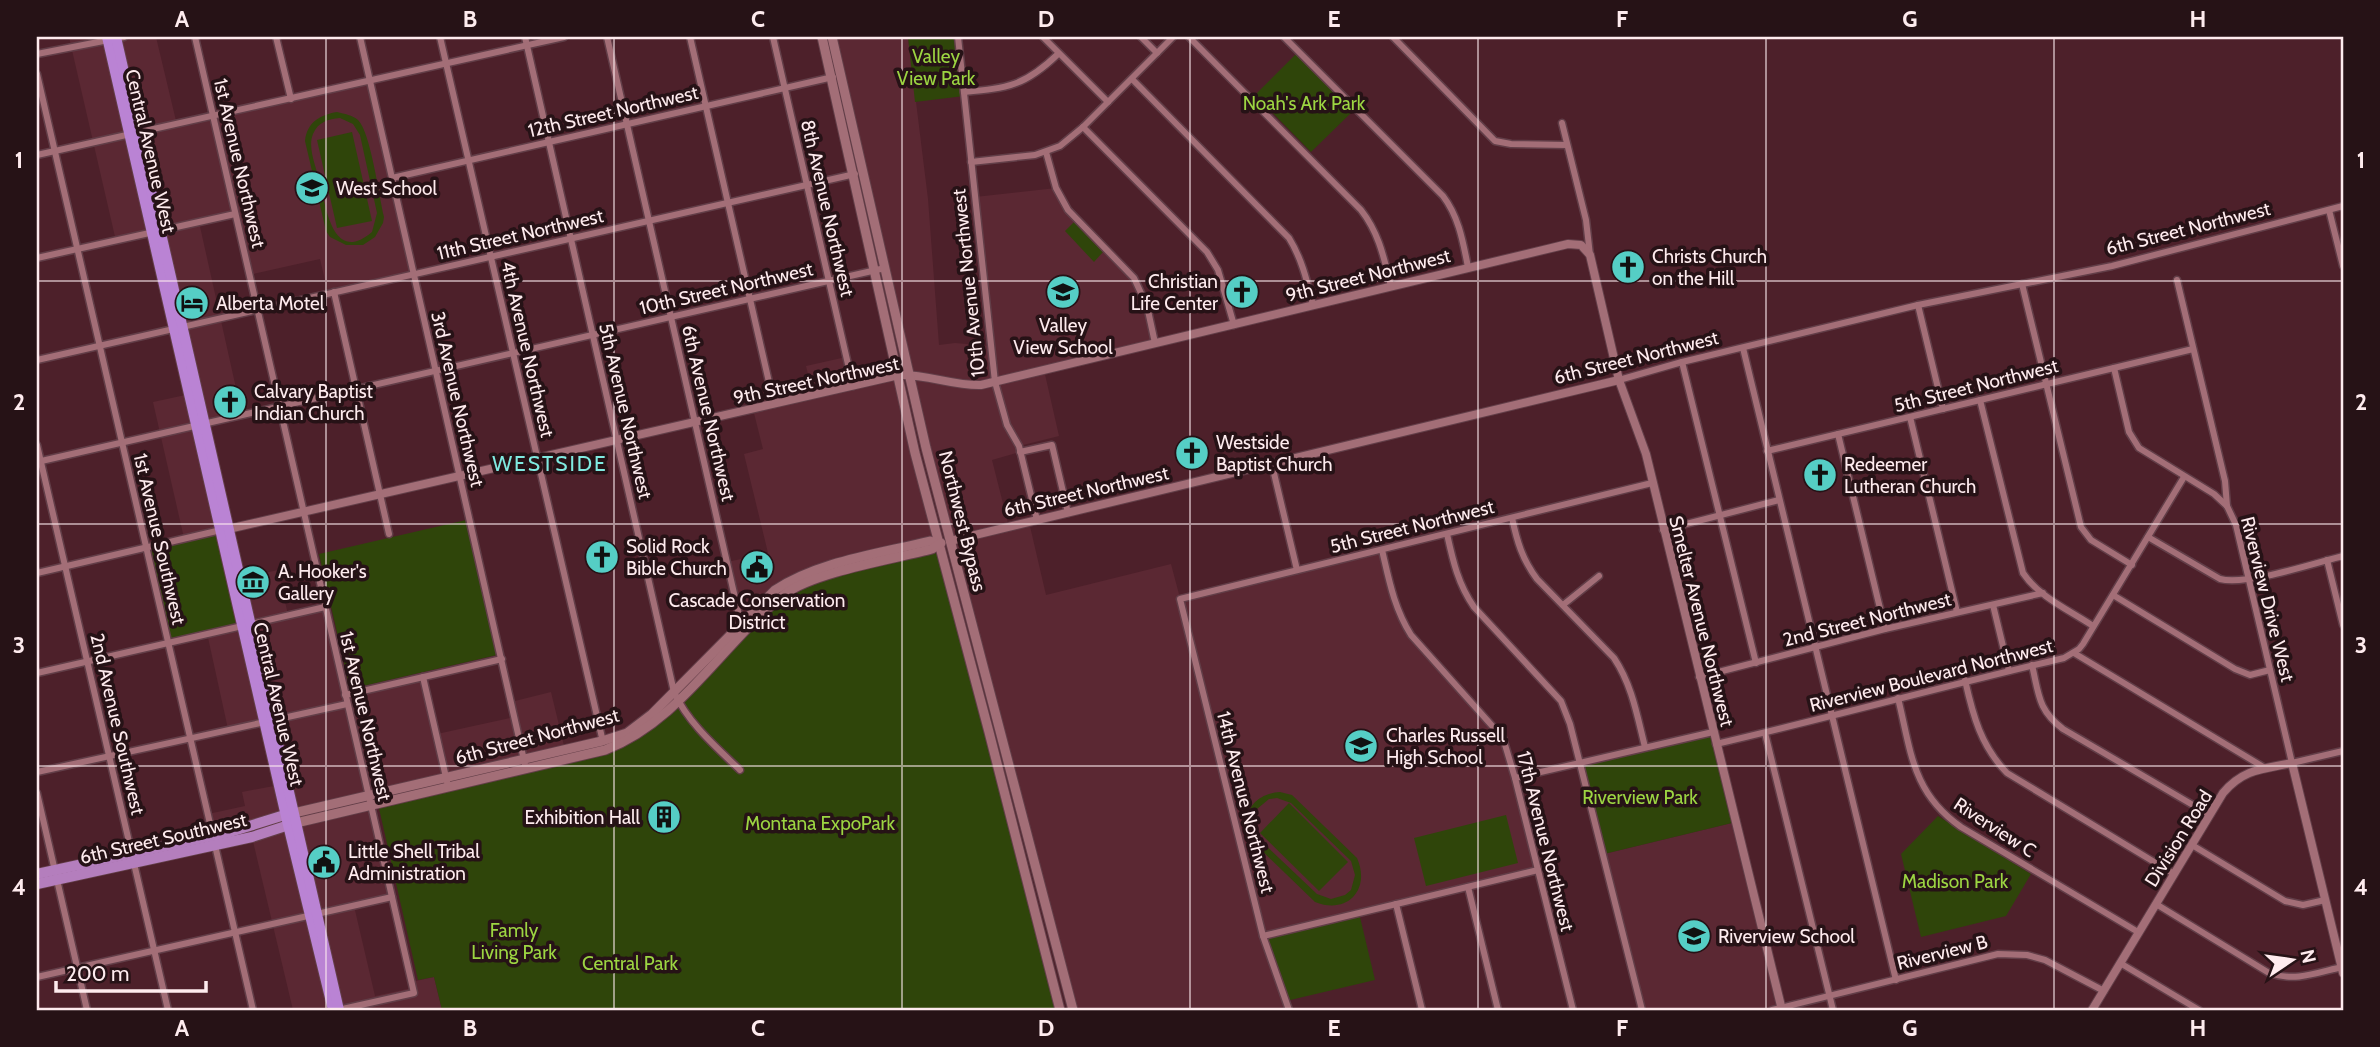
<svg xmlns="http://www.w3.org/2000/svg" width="2380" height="1047" font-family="Cabin,sans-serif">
<rect width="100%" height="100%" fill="#4d202a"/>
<g fill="#5b2833">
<path d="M69,37h38l45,196 -36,8z"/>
<path d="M116,37h40l21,88 193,-44 44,193 -86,19 -8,-34 -71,16 -14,-61 -36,8 43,193 -37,9z"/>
<path d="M832,37h76l20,162 11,146 16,-2 35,3 -15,-149 81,-9 12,22 66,68 13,28 8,37 -111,27 15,66 -40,10 1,6 -28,8 17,67 20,-5 17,73 125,-31 9,34 202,-48 19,70 102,118 35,132 -275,66 26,74h-216l-96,-364z"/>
<path d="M846,357l7,29 46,-11 39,169 -145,35 -52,45 -14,-62 41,-9 -24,-99 19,-5 -10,-40 60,-14 -7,-29z"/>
<path d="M190,394l31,136 -37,8 -31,-136z"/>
<path d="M278,570l10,45 37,-8 21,88 77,-18 14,57 77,-17 -3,-15 40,-10 14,58 -271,63 -53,-235z"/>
<path d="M243,625l22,95 -37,9 -21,-96z"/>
<path d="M279,785l7,29 -74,21 -4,-21 37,-8 -3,-14z"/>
<path d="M370,804l22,93 -38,9 21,90 37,-8 -1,-6 23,-5 8,33h-103l-43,-187z"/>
<path d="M1736,822l46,186 -10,2h-130l-38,-156z"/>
<path d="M288,825l45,185h-40l-41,-173z"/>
</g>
<g fill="#2f450a" fill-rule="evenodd">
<path d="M908,37h50l6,59 -49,6z"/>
<path d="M1296,54l57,57 -42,41 -56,-57z"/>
<path d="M337,112c8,2 15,3 21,8 13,13 21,77 26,97l-1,6 -8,14 -12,8h-17l-16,-8 -4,-6 -21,-90c2,-19 15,-26 32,-29zM340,118l13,6 7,11 17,78 -5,19c-39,33 -46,-24 -52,-49 -3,-14 -13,-35 -7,-49 5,-12 15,-15 27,-16z"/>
<path d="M352,132l20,89 -35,7 -20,-88z"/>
<path d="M1074,222l29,30 -9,10 -29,-31z"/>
<path d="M466,520l31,135 -147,34 -31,-135z"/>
<path d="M221,530l22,95 -75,18 -22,-95z"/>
<path d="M938,544l122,466h-618l-8,-33 -16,3 -40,-176 230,-52 33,-19 104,-101 52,-45z"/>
<path d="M1713,732l23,90 -132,32 -23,-92z"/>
<path d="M1280,792l12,3 65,63c14,32 -10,57 -42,44l-62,-60c-15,-24 -2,-48 27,-50zM1277,798l14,5 60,58 4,14 -4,15 -6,5 -14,4 -14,-5 -59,-56 -6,-14 5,-15 12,-10z"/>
<path d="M1289,803l59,59 -29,29 -59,-58z"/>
<path d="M1506,815l12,48 -92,23 -12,-48z"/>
<path d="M1938,816l93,58 -25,42 -85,21 -20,-83z"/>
<path d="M1359,913l16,67 -89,21 -23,-65z"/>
</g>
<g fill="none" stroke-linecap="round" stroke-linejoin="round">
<g stroke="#623e48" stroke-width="9">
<g id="minor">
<path d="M195,37l219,956 -76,17"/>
<path d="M276,37l15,62"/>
<path d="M360,37l166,732"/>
<path d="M440,37l163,705"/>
<path d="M525,37l149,655c14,31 42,55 66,78"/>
<path d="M607,37l134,587"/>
<path d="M690,37l84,367"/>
<path d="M773,37l80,349"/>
<path d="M958,37l37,345 12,43 12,21 18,74"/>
<path d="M1043,37l65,65"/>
<path d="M1141,37l16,16"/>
<path d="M1189,37l172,173c18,23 23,48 30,76"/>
<path d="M1284,37l159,159c16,21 20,46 25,71"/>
<path d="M1393,37l102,104 16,3 56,1"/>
<path d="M37,54l87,-17"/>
<path d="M37,74l216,936"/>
<path d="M1132,79l157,159c13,21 18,43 24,67"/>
<path d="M964,92c44,-4 61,-6 94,-38"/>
<path d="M1562,123l24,97 4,35"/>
<path d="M1083,127l124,125 11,18 16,55"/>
<path d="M1046,152l10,36 12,22 66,68 13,28 8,37"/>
<path d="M37,155l527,-118"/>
<path d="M971,162l64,-7 25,-9 23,-19 90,-90"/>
<path d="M392,178l441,-101"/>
<path d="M2329,210l14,56"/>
<path d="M37,258l198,-44"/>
<path d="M2177,280l48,201 2,25"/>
<path d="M2022,284l59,243 10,13 41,25"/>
<path d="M334,292l55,242"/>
<path d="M1918,305l25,104"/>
<path d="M1743,348l153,632"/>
<path d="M37,360l818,-186"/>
<path d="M1682,362l74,301"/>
<path d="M2114,368l15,64 10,16 75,46 13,12 9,19 56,238 51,-12"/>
<path d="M1619,380l63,-18 236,-57 194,-39 231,-60"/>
<path d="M1980,400l43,173c16,24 46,37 70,53"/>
<path d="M1910,417l47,195"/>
<path d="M1838,434l47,195"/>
<path d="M37,445l131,565"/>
<path d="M1767,451l426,-102"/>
<path d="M1020,452l32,-7 16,68"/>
<path d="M37,462l848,-194"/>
<path d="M1272,465l25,105"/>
<path d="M1512,518c5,23 10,41 25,61l77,79c18,27 23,57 31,89"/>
<path d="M1663,530l116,-30"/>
<path d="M1447,534c6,27 11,50 27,73l87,94 9,23 72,286"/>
<path d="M2148,537l72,42c26,7 95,-16 123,-23"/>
<path d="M1382,550c7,30 12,58 29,85l92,103 12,40 58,232"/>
<path d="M2327,560l16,65"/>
<path d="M37,573l184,-43"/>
<path d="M2113,595l122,74 15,6 20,-5"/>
<path d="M1563,605l36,-29"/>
<path d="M1993,605l16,66"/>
<path d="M2074,653l191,115"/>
<path d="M2032,665c7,30 6,45 31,64l147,86"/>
<path d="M37,673l288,-66"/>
<path d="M423,677l25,109"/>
<path d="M1699,677l186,-48 158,-36"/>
<path d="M1965,680c8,36 16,66 42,93l167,101"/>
<path d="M345,695l157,-36"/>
<path d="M1898,698c13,53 14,95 63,129l177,105"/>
<path d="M1765,733l68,277"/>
<path d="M1716,744c116,-27 232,-59 348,-86l15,-9 4,-5 101,-167"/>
<path d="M37,772l310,-68"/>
<path d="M1515,778l198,-46"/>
<path d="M37,793l50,217"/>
<path d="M2192,845l93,56 18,4 22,-5"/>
<path d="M1468,887l30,123"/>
<path d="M1396,904l26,106"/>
<path d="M2156,904l113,69c26,9 47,0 73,-6"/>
<path d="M1263,936l275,-66"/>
<path d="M2120,963l79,47"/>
<path d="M37,977l355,-80"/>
<path d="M1289,1010l-26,-74 -83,-337 472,-116"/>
<path d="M1772,1010l226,-56 29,1 18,5 59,31"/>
</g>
</g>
<g stroke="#623e48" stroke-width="10">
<g id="tertiary">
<path d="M224,530l675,-155c28,-1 55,11 82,10l587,-141 13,1 9,10 29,125 27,74 136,556"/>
<path d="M950,541l669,-161"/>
<path d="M2092,1010l131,-217c20,-24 40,-24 69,-30l51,210"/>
</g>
</g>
<g stroke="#623e48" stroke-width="11">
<g id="secondary">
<path d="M822,37l93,416 74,279 71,278"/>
<path d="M832,37l94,411 147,562"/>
<path d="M294,813l308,-72 25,-8 25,-19 123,-124c45,-29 103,-36 155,-49l8,3"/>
<path d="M296,823l309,-73c76,-29 117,-107 180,-156 29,-22 109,-35 147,-45l9,-6"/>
</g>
</g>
<g stroke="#623e48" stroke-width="12">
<g id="primary">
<path d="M37,874l193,-42 61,-19"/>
<path d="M37,884l215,-47 43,-14"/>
</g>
</g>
<g stroke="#623e48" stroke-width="12">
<g id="trunk">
<path d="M107,37l181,788 45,185"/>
<path d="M116,37l223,973"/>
</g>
</g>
<use href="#minor" stroke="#a36e77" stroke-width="6"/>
<use href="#tertiary" stroke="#a36e77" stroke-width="8"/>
<use href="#secondary" stroke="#a36e77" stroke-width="9"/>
<use href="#primary" stroke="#b47ebd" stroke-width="10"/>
<use href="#trunk" stroke="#ba83d4" stroke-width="10"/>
</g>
<path fill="none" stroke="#feebee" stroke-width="2" stroke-opacity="0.55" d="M326,37v973M614,37v973M902,37v973M1190,37v973M1478,37v973M1766,37v973M2054,37v973M37,281h2306M37,524h2306M37,766h2306"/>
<defs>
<g id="school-disc" transform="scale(1.75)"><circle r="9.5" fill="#55cec5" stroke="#261216"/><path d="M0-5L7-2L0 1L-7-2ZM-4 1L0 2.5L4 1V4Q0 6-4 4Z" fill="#111"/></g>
<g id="church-disc" transform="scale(1.75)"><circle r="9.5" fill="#55cec5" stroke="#261216"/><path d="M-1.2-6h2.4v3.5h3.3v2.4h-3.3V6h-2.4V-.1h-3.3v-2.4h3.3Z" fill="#111"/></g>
<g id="hotel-disc" transform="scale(1.75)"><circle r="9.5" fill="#55cec5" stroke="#261216"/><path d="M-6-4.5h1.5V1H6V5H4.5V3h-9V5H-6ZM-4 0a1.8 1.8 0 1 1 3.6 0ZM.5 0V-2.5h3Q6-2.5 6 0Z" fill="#111"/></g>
<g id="civic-disc" transform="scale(1.75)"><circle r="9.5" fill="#55cec5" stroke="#261216"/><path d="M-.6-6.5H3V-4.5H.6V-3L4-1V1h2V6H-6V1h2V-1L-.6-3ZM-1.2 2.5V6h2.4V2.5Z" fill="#111"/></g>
<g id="museum-disc" transform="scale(1.75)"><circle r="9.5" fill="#55cec5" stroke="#261216"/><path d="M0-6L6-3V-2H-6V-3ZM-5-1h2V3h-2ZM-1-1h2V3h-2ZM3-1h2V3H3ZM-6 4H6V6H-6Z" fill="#111"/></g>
<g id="building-disc" transform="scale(1.75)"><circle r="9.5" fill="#55cec5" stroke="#261216"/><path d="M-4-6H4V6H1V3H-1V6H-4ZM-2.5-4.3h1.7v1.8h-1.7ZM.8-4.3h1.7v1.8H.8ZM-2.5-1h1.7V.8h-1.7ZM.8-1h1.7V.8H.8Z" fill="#111"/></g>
</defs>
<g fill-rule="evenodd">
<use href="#school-disc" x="312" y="188"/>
<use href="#church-disc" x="1628" y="267"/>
<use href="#school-disc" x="1063" y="292"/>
<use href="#church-disc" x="1242" y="292"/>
<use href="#hotel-disc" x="192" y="303"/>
<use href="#church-disc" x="230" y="402"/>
<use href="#church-disc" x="1192" y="453"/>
<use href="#church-disc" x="1820" y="475"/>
<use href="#church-disc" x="602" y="557"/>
<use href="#civic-disc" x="757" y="567"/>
<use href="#museum-disc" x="253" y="582"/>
<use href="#school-disc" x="1361" y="746"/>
<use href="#building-disc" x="664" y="817"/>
<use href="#civic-disc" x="324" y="862"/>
<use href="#school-disc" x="1694" y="936"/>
</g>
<g text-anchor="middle" stroke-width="7" stroke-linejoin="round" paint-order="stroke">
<g font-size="19" fill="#9cd542" stroke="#261216">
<text x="936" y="63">Valley<tspan x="936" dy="22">View Park</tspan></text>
<text x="1304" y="110">Noah's Ark Park</text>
<text x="1640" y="804">Riverview Park</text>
<text x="820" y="830">Montana ExpoPark</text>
<text x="1955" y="888">Madison Park</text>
<text x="514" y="937">Famly<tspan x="514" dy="22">Living Park</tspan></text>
<text x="630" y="970">Central Park</text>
</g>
<g font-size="19" fill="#feebee" stroke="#261216">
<text transform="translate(613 111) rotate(-13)" y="7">12th Street Northwest</text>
<text transform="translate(151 151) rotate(77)" y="7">Central Avenue West</text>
<text transform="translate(240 163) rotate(77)" y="7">1st Avenue Northwest</text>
<text transform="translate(828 208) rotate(77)" y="7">8th Avenue Northwest</text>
<text transform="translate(2188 228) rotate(-14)" y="7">6th Street Northwest</text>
<text transform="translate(520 234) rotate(-13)" y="7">11th Street Northwest</text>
<text transform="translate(1368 275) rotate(-14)" y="7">9th Street Northwest</text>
<text transform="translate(968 283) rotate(-96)" y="7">10th Avenue Northwest</text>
<text transform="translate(726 288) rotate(-13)" y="7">10th Street Northwest</text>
<text transform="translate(528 349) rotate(77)" y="7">4th Avenue Northwest</text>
<text transform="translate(1636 357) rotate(-14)" y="7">6th Street Northwest</text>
<text transform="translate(816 380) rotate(-12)" y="7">9th Street Northwest</text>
<text transform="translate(1976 385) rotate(-14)" y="7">5th Street Northwest</text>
<text transform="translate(458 399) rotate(77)" y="7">3rd Avenue Northwest</text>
<text transform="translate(626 411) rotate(77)" y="7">5th Avenue Northwest</text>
<text transform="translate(709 413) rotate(77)" y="7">6th Avenue Northwest</text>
<text transform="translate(1086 491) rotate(-13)" y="7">6th Street Northwest</text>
<text transform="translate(963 521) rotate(76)" y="7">Northwest Bypass</text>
<text transform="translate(1412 526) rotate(-14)" y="7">5th Street Northwest</text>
<text transform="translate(160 539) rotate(77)" y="7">1st Avenue Southwest</text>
<text transform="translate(2268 599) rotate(76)" y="7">Riverview Drive West</text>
<text transform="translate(1867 619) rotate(-14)" y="7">2nd Street Northwest</text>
<text transform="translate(1702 621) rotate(76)" y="7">Smelter Avenue Northwest</text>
<text transform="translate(1931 675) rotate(-14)" y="7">Riverview Boulevard Northwest</text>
<text transform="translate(279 704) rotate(77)" y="7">Central Avenue West</text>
<text transform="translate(366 716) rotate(77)" y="7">1st Avenue Northwest</text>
<text transform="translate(118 724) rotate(77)" y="7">2nd Avenue Southwest</text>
<text transform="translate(537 736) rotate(-15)" y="7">6th Street Northwest</text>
<text transform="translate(1246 802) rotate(76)" y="7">14th Avenue Northwest</text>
<text transform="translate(1995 827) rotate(33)" y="7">Riverview C</text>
<text transform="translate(163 838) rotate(-13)" y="7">6th Street Southwest</text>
<text transform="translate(2178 838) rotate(-58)" y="7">Division Road</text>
<text transform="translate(1546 841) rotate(76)" y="7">17th Avenue Northwest</text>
<text transform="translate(1942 952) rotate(-14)" y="7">Riverview B</text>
</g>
<g font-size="19" fill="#feebee" stroke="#261216" text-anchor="start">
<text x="336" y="195">West School</text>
<text x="1652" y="263">Christs Church<tspan x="1652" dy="22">on the Hill</tspan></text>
<text x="1218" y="288" text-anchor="end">Christian<tspan x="1218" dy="22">Life Center</tspan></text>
<text x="216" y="310">Alberta Motel</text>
<text x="1063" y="332" text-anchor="middle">Valley<tspan x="1063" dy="22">View School</tspan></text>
<text x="254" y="398">Calvary Baptist<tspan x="254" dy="22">Indian Church</tspan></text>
<text x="1216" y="449">Westside<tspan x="1216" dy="22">Baptist Church</tspan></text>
<text x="1844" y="471">Redeemer<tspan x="1844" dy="22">Lutheran Church</tspan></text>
<text x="626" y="553">Solid Rock<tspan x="626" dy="22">Bible Church</tspan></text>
<text x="278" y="578">A. Hooker's<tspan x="278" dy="22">Gallery</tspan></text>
<text x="757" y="607" text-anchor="middle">Cascade Conservation<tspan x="757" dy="22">District</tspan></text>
<text x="1386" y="742">Charles Russell<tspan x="1386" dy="22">High School</tspan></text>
<text x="640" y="824" text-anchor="end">Exhibition Hall</text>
<text x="348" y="858">Little Shell Tribal<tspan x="348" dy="22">Administration</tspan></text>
<text x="1718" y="943">Riverview School</text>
</g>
<g font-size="21" letter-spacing="2" fill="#80eae1" stroke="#261216">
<text x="550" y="471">WESTSIDE</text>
</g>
</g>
<rect width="2380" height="1047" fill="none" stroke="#261216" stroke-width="77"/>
<g transform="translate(2292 960) rotate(77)" stroke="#261216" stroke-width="5" paint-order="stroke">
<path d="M0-5L12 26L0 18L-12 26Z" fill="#feebee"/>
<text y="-10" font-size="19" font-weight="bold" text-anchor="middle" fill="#feebee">N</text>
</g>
<path d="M56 981v10h150v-10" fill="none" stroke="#feebee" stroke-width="3.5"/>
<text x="66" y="981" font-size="21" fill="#feebee" stroke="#261216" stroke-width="5" paint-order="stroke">200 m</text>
<rect x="38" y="38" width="2304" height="971" fill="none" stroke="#feebee" stroke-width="2.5"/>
<g font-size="23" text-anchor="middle" font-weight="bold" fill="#feebee">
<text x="182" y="27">A</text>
<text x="470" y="27">B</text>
<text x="758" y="27">C</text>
<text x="1046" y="27">D</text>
<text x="1334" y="27">E</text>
<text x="1622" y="27">F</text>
<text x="1910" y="27">G</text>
<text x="2198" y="27">H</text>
<text x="19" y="168">1</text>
<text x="2361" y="168">1</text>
<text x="19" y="410">2</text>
<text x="2361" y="410">2</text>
<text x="19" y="653">3</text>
<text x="2361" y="653">3</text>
<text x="19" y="895">4</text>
<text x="2361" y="895">4</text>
<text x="182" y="1036">A</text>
<text x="470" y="1036">B</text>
<text x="758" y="1036">C</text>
<text x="1046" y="1036">D</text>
<text x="1334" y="1036">E</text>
<text x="1622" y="1036">F</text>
<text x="1910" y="1036">G</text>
<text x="2198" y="1036">H</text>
</g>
</svg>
